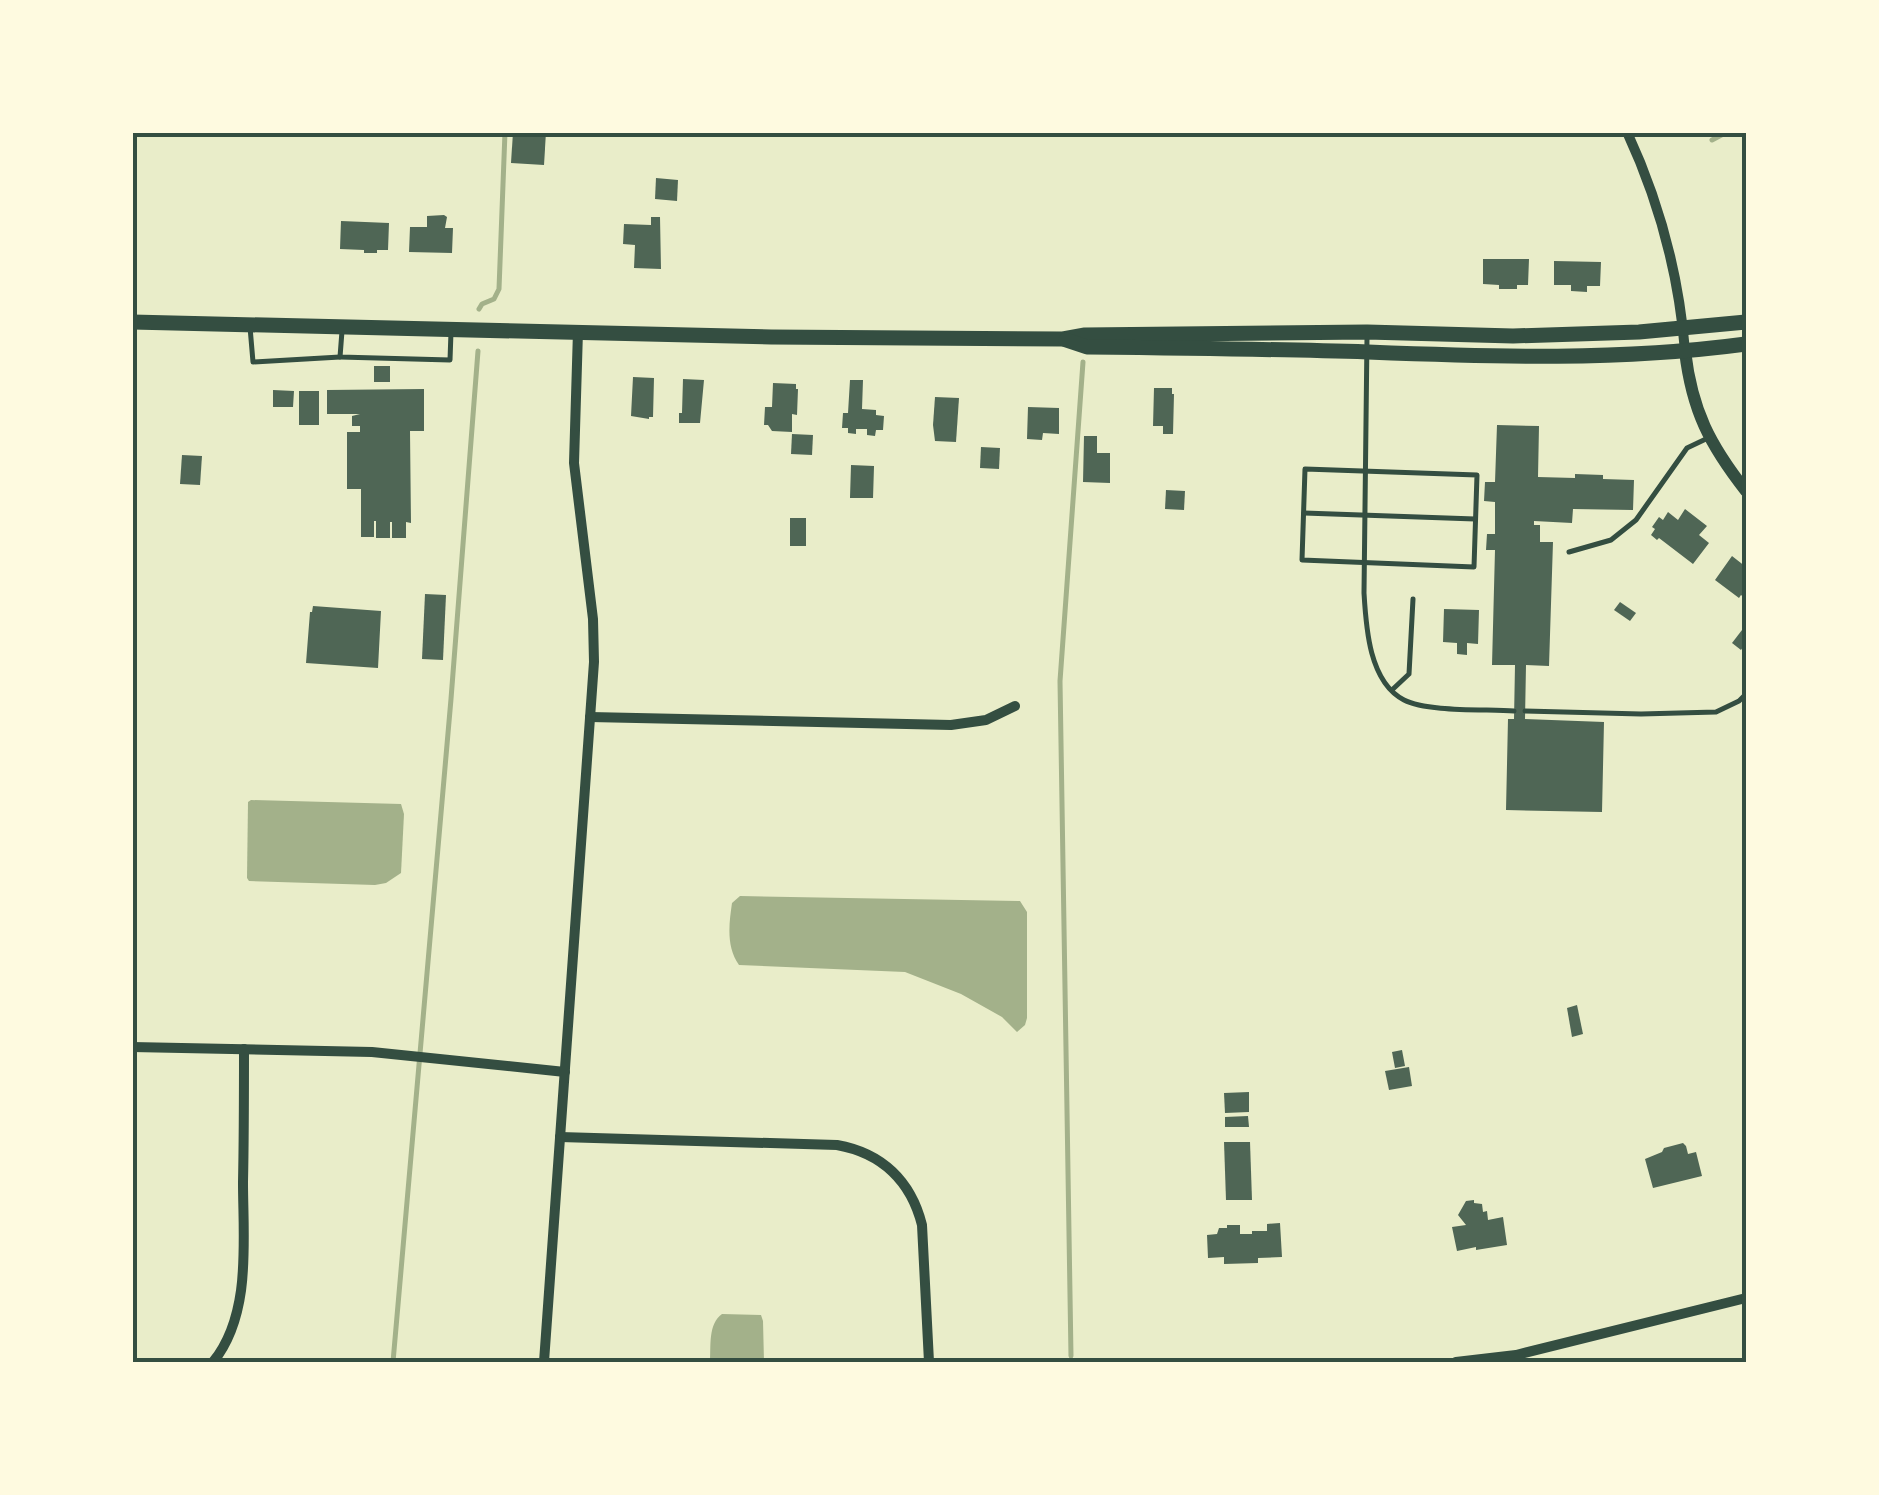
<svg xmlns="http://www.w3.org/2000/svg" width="1879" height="1495" font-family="'Archivo Narrow',sans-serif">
<rect width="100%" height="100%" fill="#e9edc9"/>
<g fill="#a3b18a">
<path d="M251,800l150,4 3,10 -3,59 -15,10 -11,2 -126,-4 -2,-3 1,-76z"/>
<path d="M740,896l280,5 7,11v106l-2,7 -8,7 -15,-15 -41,-23 -56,-22 -166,-7c-13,-18 -10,-41 -7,-62z"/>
<path d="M722,1314l39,1 2,6 1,41h-54c1,-16 -2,-38 12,-48z"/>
</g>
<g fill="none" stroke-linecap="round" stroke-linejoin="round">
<g stroke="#a3b18a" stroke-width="5">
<path d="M1712,140l15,-8"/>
<path d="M479,309l3,-5 12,-5 5,-10 6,-157"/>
<path d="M1071,1356l-11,-675 23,-319"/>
<path d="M393,1362l58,-663 27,-348"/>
</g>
</g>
<g fill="#4f6655">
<path d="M513,132h33l-2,33 -33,-2z"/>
<path d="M656,178l22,2 -1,21 -22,-2z"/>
<path d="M444,215l3,2 -2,11h8l-1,25 -43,-1 1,-25h17v-11z"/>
<path d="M651,217h9l1,52 -27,-1 1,-23 -12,-1 1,-20 27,1z"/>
<path d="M341,221l48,2 -1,27h-11v3h-13v-3l-24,-1z"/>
<path d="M1483,259h46l-1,26h-11v4h-18v-4l-16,-1z"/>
<path d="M1554,261l47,1 -1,24h-13v6l-16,-1v-6h-17z"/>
<rect x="374" y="366" width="16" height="16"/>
<path d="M633,377l21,1 -1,39h-4v2l-18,-3z"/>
<path d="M683,379l21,1 -4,43h-21v-10h3z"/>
<path d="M850,380h13l-1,29 14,1v5l8,1 -1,14h-7l-1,6 -8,-1v-6h-11v5l-8,-1v-5h-6l1,-15h5z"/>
<path d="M773,383l23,1v5h2l-1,26 -5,-1v18l-20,-1 -4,-6h-4l1,-18h7z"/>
<path d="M1154,388h18v6h2l-1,40h-10v-8h-10z"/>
<path d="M424,389v42h-14l1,92 -5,-1v16h-14v-16h-2v16h-14v-17h-2v16h-13v-48h-14v-57h13v-6h-8v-10l8,-2h-33v-24z"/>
<path d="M273,390l21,1 -1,16h-20z"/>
<rect x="299" y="391" width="20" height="34"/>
<path d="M935,397l24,1 -3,44 -21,-1 -2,-16z"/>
<path d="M1028,407l31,1v26l-16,-1 -1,7 -15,-1z"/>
<path d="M1497,425l42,1 -1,51 37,1v-4l28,1v4l31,1 -1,30 -60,-1 -1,14 -38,-2v4h6v17h13l-4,124 -23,-1 -1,54 79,3 -2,90 -96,-2 2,-91h6l1,-54h-23l3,-115h-9l1,-16h8v-32l-11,-1 1,-19h10z"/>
<path d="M792,434l21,1 -1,20 -21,-1z"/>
<path d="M1084,436h13v17h13v30l-27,-1z"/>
<path d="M981,447l19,1 -1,21 -19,-1z"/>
<path d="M182,455l20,1 -2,29 -20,-1z"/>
<path d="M851,465l23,1 -1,32h-23z"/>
<path d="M1166,490l19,1 -1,19 -19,-1z"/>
<path d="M1685,509l22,17 -8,9 10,8 -16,21 -34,-26 -2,2 -6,-5 4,-6 -3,-2 7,-10 4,3 5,-8 10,8z"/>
<rect x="790" y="518" width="16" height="28"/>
<path d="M1732,556l14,11v32l-5,-4 -2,3 -24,-18z"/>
<path d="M425,594l21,1 -3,65 -21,-1z"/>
<path d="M1620,602l16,11 -6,8 -16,-11z"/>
<path d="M313,606l68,5 -3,57 -72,-5 4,-51h2z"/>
<path d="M1444,609l35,1 -1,34 -11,-1v12l-10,-1v-11l-14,-1z"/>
<path d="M1742,630l4,3v10l-5,7 -9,-7z"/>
<path d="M1577,1005l6,29 -11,3 -5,-29z"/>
<path d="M1402,1050l3,16 -10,2 -3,-16z"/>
<path d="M1409,1067l3,19 -23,4 -4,-19z"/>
<path d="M1249,1092v20l-24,1 -1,-20z"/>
<path d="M1248,1116l1,11h-24v-10z"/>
<path d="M1224,1142h26l2,58h-26z"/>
<path d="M1683,1143l3,3 2,8 8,-2 6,24 -49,12 -8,-29 17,-7 2,-4z"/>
<path d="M1474,1200v3l8,1 1,8 4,-1 1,9 15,-3 4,28 -31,5v-3l-19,4 -5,-24 14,-2 -8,-10 8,-14z"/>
<path d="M1280,1223l2,34 -24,1v5l-34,1v-7l-16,1 -1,-23 10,-1 2,-6h8v-3h13v9h12v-3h15v-7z"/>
</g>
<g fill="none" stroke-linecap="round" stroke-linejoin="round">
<g stroke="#344e41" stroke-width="5">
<path d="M250,327l3,35 87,-5"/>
<path d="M342,331l-2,26 110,3 1,-28"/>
<path d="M1367,337l-3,256c2,34 5,89 40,107 23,12 82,9 110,11"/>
<path d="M1305,469l172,6 -3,92 -172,-7z"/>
<path d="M1304,513l171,6"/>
<path d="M1569,552l42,-12 25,-20 51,-72 21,-10"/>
<path d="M1393,689l16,-15 4,-75"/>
<path d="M1525,711l116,3 75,-2 23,-11 7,-7"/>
</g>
<g stroke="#344e41" stroke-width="10">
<path d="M1627,132c32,69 52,144 58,219"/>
<path d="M590,717l361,8 35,-5 29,-14"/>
<path d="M132,1047l240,5 193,20"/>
<path d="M560,1137l277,8c45,8 74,36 85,80l7,137"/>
<path d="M213,1362c39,-48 30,-122 30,-180 1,-45 1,-89 1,-133"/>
<path d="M544,1362l50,-700 -1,-43 -19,-156 4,-132"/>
<path d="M1456,1362l60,-7 230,-57"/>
</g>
<path stroke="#344e41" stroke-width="12" d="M1685,351c7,60 25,94 61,140"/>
<g stroke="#344e41" stroke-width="15">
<path d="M132,322l639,15 292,2 22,-4 282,-3 146,4 126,-4 107,-10"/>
<path d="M1066,340l21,7c94,1 187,2 281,5 127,5 251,9 378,-8"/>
</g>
</g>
<rect width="1879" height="1495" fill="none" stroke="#fefae0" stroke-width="270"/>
<rect x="135" y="135" width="1609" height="1225" fill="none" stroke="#344e41" stroke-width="4"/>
</svg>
